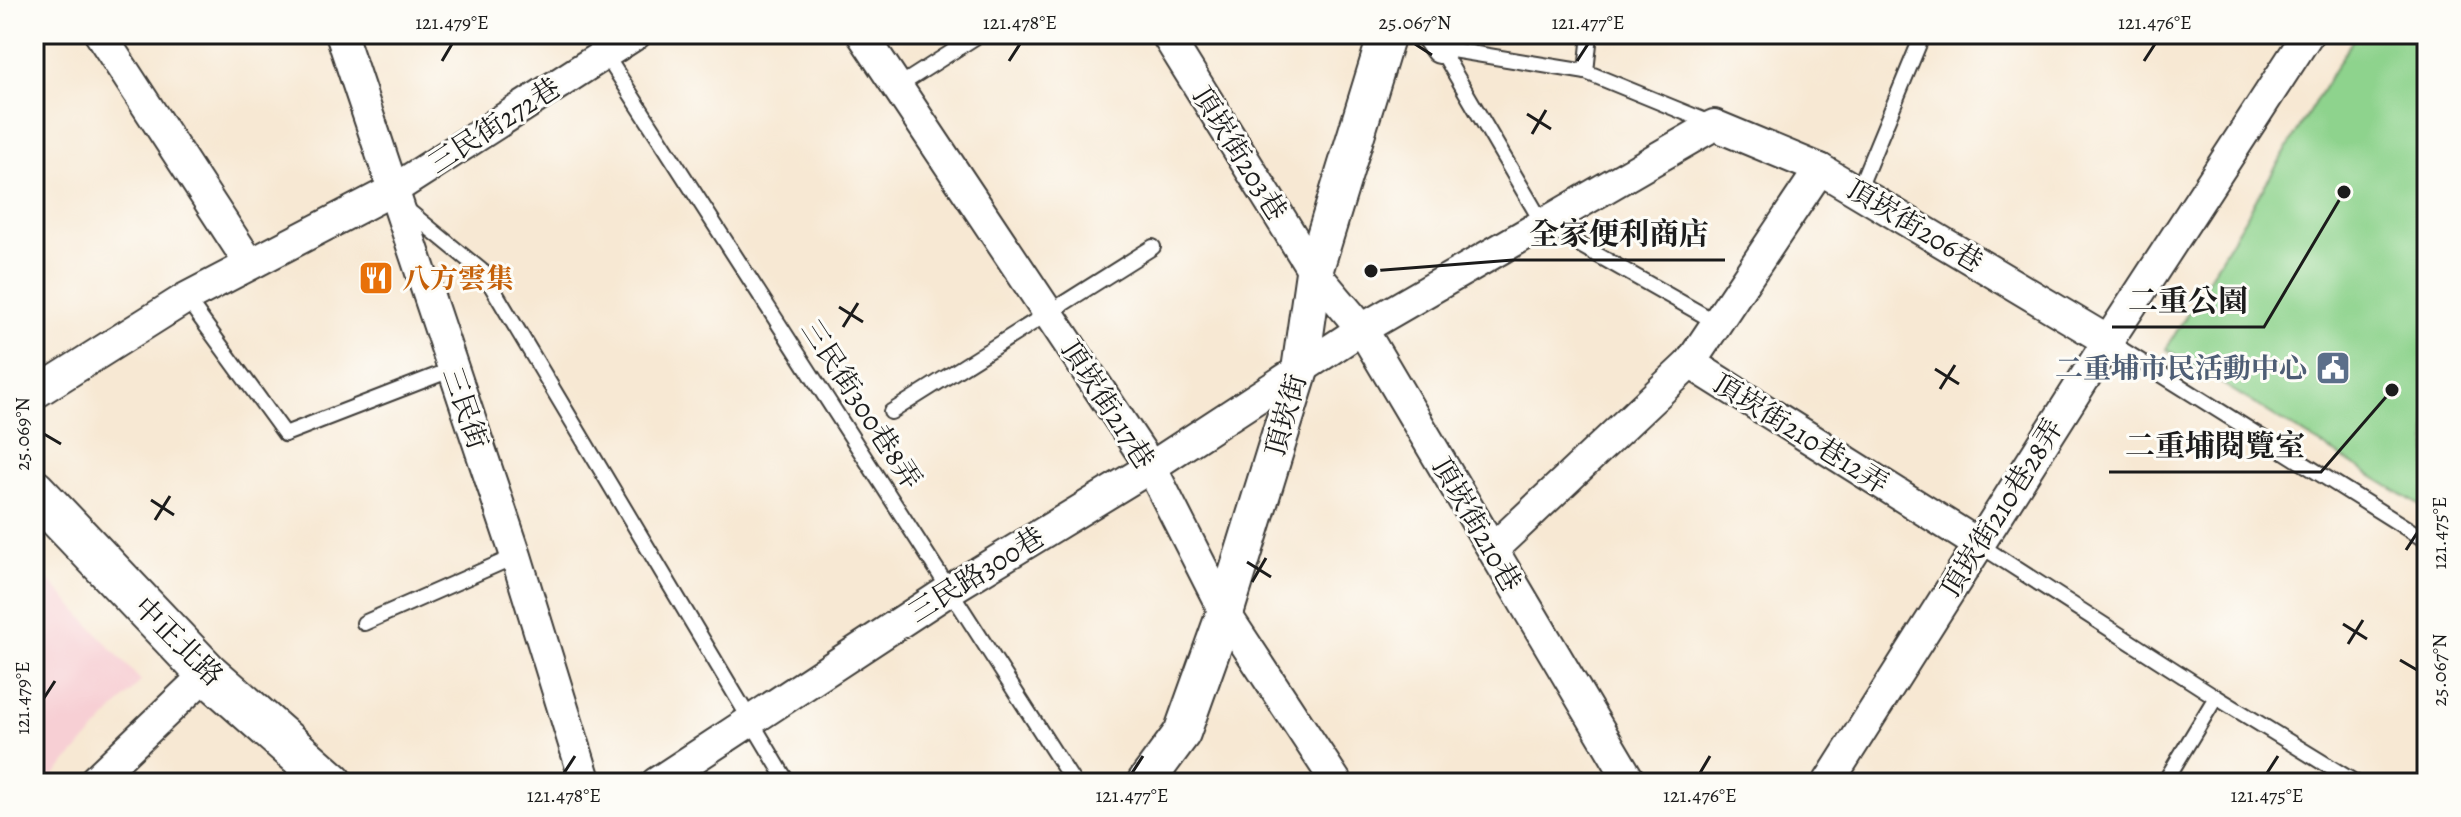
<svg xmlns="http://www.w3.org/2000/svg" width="2461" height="817" font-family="Alegreya,'Noto Serif TC',serif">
<rect width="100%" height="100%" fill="#fdfcf7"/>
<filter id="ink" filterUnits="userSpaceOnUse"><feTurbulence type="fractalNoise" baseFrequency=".0125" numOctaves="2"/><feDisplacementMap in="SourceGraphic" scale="16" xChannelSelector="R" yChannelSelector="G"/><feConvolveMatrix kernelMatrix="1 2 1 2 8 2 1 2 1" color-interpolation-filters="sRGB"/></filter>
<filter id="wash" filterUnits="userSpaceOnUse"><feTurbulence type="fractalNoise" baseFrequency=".006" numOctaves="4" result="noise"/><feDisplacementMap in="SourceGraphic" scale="32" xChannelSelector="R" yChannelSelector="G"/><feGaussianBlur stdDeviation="1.8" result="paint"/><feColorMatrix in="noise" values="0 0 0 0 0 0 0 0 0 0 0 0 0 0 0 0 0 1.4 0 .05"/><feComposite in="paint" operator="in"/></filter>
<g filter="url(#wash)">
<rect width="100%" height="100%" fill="#f7e8d3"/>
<path fill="#f7cfd4" d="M34,564l107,117 -94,102h-13z"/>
<path fill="#8ed38d" stroke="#557854" stroke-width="2" d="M2356,34h71v476l-261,-161z"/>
</g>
<g filter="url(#ink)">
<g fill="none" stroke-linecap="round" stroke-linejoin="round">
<g stroke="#3d3b37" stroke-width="18">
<g id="service">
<path d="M1590,34l-4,38 127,52"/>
<path d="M605,54l469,729"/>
<path d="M1586,72l-146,-24 103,176 162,92"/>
<path d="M897,87l83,-53"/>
<path d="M1858,191l65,-157"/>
<path d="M405,208l78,64 305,511"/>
<path d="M186,298l99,136 168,-65"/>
<path d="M2108,341l319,200"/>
<path d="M891,412l262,-165"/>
<path d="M1978,544l238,153 -52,86"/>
<path d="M364,623l152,-67"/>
<path d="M2216,697l140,86"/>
</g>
</g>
<g stroke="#3d3b37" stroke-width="34">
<g id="minor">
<path d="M100,34l150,230"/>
<path d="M341,34l175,522 70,227"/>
<path d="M862,34l289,433 74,146 112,170"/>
<path d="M1166,34l148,238 48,57 269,454"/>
<path d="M1430,34l10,14"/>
<path d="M1690,363l130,-194"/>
<path d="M34,394l152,-96 207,-108 243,-156"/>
<path d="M1494,548l196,-185 288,181"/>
<path d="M92,783l115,-110"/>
<path d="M656,783l295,-194 200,-122 211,-138 352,-204 106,44 288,172"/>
<path d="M1828,783l280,-442 200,-307"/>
</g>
</g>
<g stroke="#3d3b37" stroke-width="40">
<path id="tertiary" d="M1145,783l37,-50 43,-120 75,-243 14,-98 73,-238"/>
</g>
<g stroke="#3d3b37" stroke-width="46">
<path id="secondary" d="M34,491l173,182 125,110"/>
</g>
<use href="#service" stroke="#fff" stroke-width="14"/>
<use href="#minor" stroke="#fff" stroke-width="30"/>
<use href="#tertiary" stroke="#fff" stroke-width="36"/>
<use href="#secondary" stroke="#fff" stroke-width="42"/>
</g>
</g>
<path fill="none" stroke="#1c1c1c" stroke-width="3" d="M1415,44l17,11M442,61l10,-17M1009,61l11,-17M1577,61l11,-17M2144,61l11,-17M1527,114l24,15M1532,134l14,-24M839,307l24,15M843,327l15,-24M1935,369l24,15M1940,389l15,-24M44,434l17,10M151,500l23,15M155,520l15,-24M2406,550l11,-17M1247,562l24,15M1252,582l14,-24M2343,624l24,15M2348,644l15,-24M2400,660l17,10M44,698l11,-17M564,773l11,-17M1132,773l11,-17M1700,773l10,-17M2267,773l11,-17"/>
<defs>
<g id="restaurant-square" transform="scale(1.8)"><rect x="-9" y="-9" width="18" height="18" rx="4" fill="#e8710a" stroke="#fdfcf7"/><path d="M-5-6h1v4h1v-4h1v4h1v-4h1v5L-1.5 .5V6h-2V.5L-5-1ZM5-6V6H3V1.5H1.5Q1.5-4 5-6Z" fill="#fff"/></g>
<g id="civic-square" transform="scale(1.8)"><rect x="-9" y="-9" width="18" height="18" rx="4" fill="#5c6f8a" stroke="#fdfcf7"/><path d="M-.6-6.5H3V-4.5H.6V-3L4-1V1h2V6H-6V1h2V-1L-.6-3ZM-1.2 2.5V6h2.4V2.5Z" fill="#fff"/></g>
</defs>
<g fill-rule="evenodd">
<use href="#restaurant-square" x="376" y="278"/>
<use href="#civic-square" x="2333" y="368"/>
</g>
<g text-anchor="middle" stroke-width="6" stroke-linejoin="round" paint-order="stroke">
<g font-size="28" fill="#1c1c1c" stroke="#fdfcf7">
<text transform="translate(494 125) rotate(-33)" y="10">三民街272巷</text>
<text transform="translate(1240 153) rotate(58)" y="10">頂崁街203巷</text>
<text transform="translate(1915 225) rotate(31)" y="10">頂崁街206巷</text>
<text transform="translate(862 404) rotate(57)" y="10">三民街300巷8弄</text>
<text transform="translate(1108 404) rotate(57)" y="10">頂崁街217巷</text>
<text transform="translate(466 408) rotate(71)" y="10">三民街</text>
<text transform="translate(1285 415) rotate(-74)" y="10">頂崁街</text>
<text transform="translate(1801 433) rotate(32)" y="10">頂崁街210巷12弄</text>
<text transform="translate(2001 508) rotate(-58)" y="10">頂崁街210巷28弄</text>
<text transform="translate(1477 524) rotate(60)" y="10">頂崁街210巷</text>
<text transform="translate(976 574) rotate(-32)" y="10">三民路300巷</text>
<text transform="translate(179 641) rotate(45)" y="10">中正北路</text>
</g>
<g font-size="28" font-weight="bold" fill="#c56008" stroke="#fdfcf7" text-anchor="start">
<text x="402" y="288">八方雲集</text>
</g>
<g font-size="28" font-weight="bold" fill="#4e5e75" stroke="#fdfcf7" text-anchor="end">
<text x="2307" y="378">二重埔市民活動中心</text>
</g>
</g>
<path fill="none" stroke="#1c1c1c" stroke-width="3" d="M1371 271L1513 260H1725M2344 192L2264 327H2112M2392 390L2321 472H2109"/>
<g fill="#1c1c1c" stroke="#fdfcf7" stroke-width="3">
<circle cx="1371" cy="271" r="8"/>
<circle cx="2344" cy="192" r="8"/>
<circle cx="2392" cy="390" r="8"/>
</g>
<g font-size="30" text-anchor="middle" font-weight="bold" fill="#1c1c1c" stroke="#fdfcf7" stroke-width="6" stroke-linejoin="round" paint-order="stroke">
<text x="1619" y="244">全家便利商店</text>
<text x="2188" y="311">二重公園</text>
<text x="2215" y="456">二重埔閱覽室</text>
</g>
<rect width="2461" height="817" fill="none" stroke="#fdfcf7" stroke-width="88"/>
<rect x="44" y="44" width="2373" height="729" fill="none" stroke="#1c1c1c" stroke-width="3"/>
<g font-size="20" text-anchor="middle" fill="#1c1c1c">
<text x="452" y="29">121.479°E</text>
<text x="1020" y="29">121.478°E</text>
<text x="1415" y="29">25.067°N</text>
<text x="1588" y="29">121.477°E</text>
<text x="2155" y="29">121.476°E</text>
<text transform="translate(22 434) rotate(-90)" y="7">25.069°N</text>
<text transform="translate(2439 533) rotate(-90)" y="7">121.475°E</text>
<text transform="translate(2439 670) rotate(-90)" y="7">25.067°N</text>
<text transform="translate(22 698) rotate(-90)" y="7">121.479°E</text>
<text x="564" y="802">121.478°E</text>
<text x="1132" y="802">121.477°E</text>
<text x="1700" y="802">121.476°E</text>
<text x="2267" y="802">121.475°E</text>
</g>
</svg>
